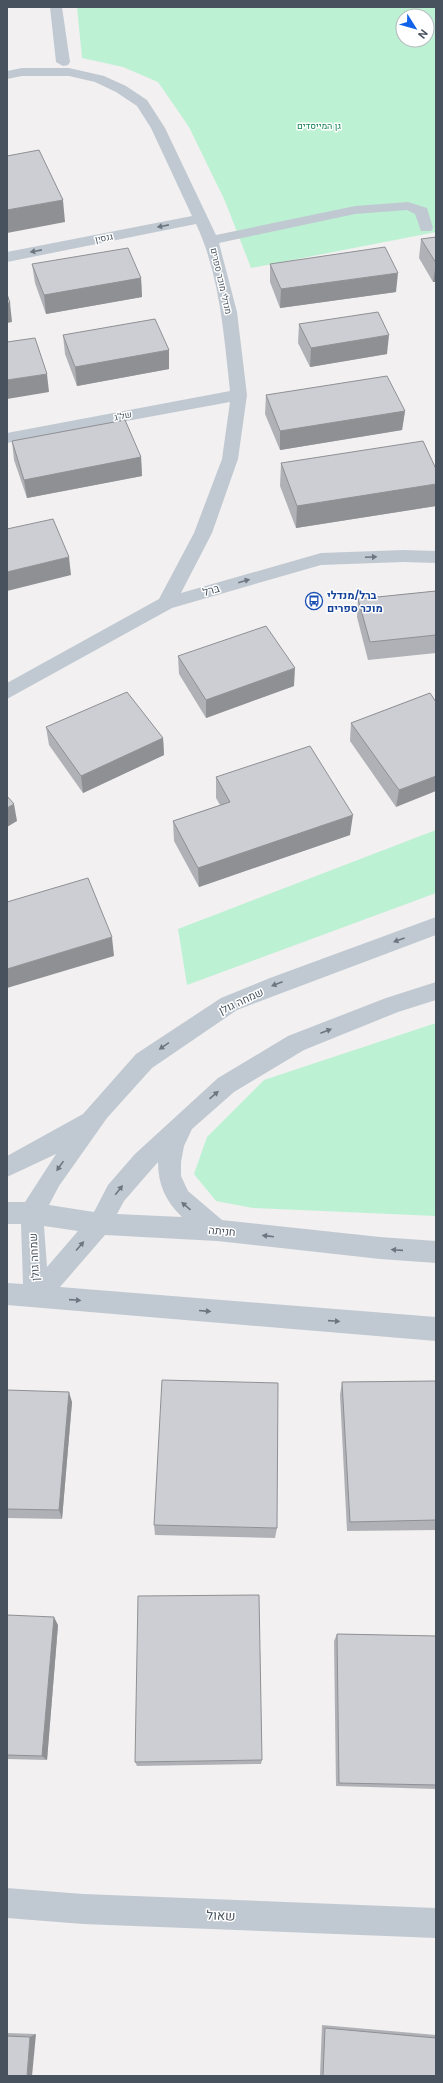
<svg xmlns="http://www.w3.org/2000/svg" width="443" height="2083" font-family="'DM Sans',Heebo,sans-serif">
<rect width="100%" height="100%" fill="#f2f0f0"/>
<g fill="#bdf1d4" fill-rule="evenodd">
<path d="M77,7h359v225l-185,36 -26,-67 -36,-74 -31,-45 -35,-15 -41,-9zM403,16h24v24h-24z"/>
<path d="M436,830v63l-249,92 -9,-56z"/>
<path d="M436,1023v193l-183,-8 -37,-7 -22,-27 13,-37 57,-57z"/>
</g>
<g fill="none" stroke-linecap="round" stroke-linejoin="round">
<g fill="#c0c9d2" fill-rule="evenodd">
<path d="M50,7h12l8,55 -2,3 -5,1 -7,-4z"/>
<path d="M22,68h47l35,8 22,10 21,14 18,28 51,107 139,-29 53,-4 19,6 6,20 -2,3h-10l-6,-17 -8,-4 -52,4 -136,29 18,69 10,83 -9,64 -26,74 -31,60 140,-40 82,-3 33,1v12l-33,-1 -82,3 -149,43 -165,91v-16l152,-84 35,-66 28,-74 8,-57 -223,41v-10l223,-42c-6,-55 -10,-116 -34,-167l-189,38v-10l185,-36 -41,-88 -14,-22 -21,-14 -21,-10 -26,-6h-47l-15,3v-8z"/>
<path d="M436,917v18l-199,75 -85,58 -45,50 -48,68 -10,19 45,7 14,-27 27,-31 83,-76 70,-42 98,-38 50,-16v18l-38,12 -94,38 -70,42 -42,37 -8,17 -3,16v14l7,15 34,29 158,17 56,4v22l-56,-4 -163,-18 -112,-6 -45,52 376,30v24l-429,-36v-22l16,1 -2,-60h-14v-22h18l31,-48 -49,23v-21l76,-42 53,-60 85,-56 49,-20zM158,1162c0,23 8,40 24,55l-65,-3 7,-13zM44,1226l34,5 -31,36z"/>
<path d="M7,1888l76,6 353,14v30l-353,-14 -76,-6z"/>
</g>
</g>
<g fill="#afb1b6">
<path d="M436,237v45h-3l-14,-24 2,-19z"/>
<path d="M32,264l109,14 1,19 -96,17 -11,-31z"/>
<path d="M270,264l126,28 -116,16 -10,-26z"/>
<path d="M299,324l88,30 -77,13 -12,-24z"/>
<path d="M63,335l106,15v19l-92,17 -12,-32z"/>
<path d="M266,395l139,16 -3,19 -122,20 -15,-36z"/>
<path d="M12,441l129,16 1,19 -115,22 -13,-38z"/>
<path d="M281,463l155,6v37l-140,22 -16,-42z"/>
<path d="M436,591v62l-68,7 -11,-43 1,-18z"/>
<path d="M178,656l116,30 -88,32 -27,-44z"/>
<path d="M430,693l-34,114 -46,-66 1,-18z"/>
<path d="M46,727l117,11 1,17 -81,38 -34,-48z"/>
<path d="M216,777l134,58 -151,52 -25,-46 -1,-20 47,-16 -4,-7z"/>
<path d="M436,1381v149l-89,1 -7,-136 2,-13z"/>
<path d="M7,1390l65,12 -10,117 -55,-1z"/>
<path d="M154,1525l123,3 -2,10 -120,-3z"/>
<path d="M7,1615l51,10 -11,135 -40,-1z"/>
<path d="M337,1634l99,2v153l-100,-3 -2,-145z"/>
<path d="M262,1760l-1,4 -124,2 -2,-4z"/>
<path d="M322,2025l114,10v41h-116z"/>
<path d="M7,2033l29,1 -29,42z"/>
</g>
<g fill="#8f9094">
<path d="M63,200l2,22 -58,11v-23z"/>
<path d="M436,263v19h-3z"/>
<path d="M398,273l-2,19 -116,16 1,-19z"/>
<path d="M141,278l1,19 -96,17 -2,-19z"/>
<path d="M7,303h3l2,19 -5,1z"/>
<path d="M389,335l-2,19 -77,13 1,-19z"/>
<path d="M169,350v19l-92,17 -2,-19z"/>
<path d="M47,374l2,18 -42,7v-19z"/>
<path d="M405,411l-3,19 -122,20v-19z"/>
<path d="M141,457l1,19 -115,22 -3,-18z"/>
<path d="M436,484v22l-140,22 1,-22z"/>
<path d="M69,557l2,18 -64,16v-19z"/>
<path d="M295,668l-1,18 -88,32v-18z"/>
<path d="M163,738l1,17 -81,38 -2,-17z"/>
<path d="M436,776v15l-40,16 3,-17z"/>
<path d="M14,804l3,17 -10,6v-19z"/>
<path d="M353,815l-3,20 -151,52 -1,-19z"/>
<path d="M112,937l2,19 -107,32v-19z"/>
<path d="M69,1392l3,10 -10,117 -3,-9z"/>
<path d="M54,1617l4,8 -11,135 -5,-4z"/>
<path d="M36,2034l-4,42h-5l3,-39z"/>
</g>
<g fill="#ccced4" stroke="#8f9094">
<path d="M39,150l24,50 -56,10v-54z"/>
<path d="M436,237v26l-15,-24z"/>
<path d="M385,247l13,26 -117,16 -11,-25z"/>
<path d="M128,248l13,30 -97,17 -12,-31z"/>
<path d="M7,294l3,9h-3z"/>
<path d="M378,312l11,23 -78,13 -12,-24z"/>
<path d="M155,319l14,31 -94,17 -12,-32z"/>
<path d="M35,338l12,36 -40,6v-38z"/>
<path d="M387,376l18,35 -125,20 -14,-36z"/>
<path d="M125,420l16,37 -117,23 -12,-39z"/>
<path d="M423,441l13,28v15l-139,22 -16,-43z"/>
<path d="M53,519l16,38 -62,15v-43z"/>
<path d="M436,591v44l-66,7 -12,-43z"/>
<path d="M266,626l29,42 -89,32 -28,-44z"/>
<path d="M127,692l36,46 -82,38 -35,-49z"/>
<path d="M430,693l6,9v74l-37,14 -48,-67z"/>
<path d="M310,746l43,69 -155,53 -25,-47 57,-19 -14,-25z"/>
<path d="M7,796l7,8 -7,4z"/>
<path d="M88,878l24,59 -105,32v-67z"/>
<path d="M162,1380l116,3 -1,145 -123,-3z"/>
<path d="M436,1381v139l-86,2 -8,-140z"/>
<path d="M7,1390l62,2 -10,118 -52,-1z"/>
<path d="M259,1595l3,165 -127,2 3,-166z"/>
<path d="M7,1615l47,2 -12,139 -35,-1z"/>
<path d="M337,1634l99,2v149l-97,-2z"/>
<path d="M325,2028l111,10v38h-113z"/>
<path d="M7,2036l23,1 -3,39h-20z"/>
</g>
<defs><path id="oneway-solid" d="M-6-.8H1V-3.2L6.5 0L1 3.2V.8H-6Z"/></defs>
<g fill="#6b7681">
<use href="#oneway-solid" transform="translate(163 226) rotate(169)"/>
<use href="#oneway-solid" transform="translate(36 251) rotate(169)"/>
<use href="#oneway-solid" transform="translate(371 557) rotate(-2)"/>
<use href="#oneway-solid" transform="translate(244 581) rotate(-16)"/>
<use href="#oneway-solid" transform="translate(399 940) rotate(160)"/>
<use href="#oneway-solid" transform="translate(277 984) rotate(159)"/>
<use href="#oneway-solid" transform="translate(326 1031) rotate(-21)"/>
<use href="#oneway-solid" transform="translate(164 1046) rotate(145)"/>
<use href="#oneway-solid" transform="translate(214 1095) rotate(-41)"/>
<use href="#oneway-solid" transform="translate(60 1166) rotate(125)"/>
<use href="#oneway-solid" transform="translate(119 1190) rotate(-52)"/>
<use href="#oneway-solid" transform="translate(186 1206) rotate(-139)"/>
<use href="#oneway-solid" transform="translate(268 1236) rotate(-173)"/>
<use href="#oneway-solid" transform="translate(80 1246) rotate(-49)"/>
<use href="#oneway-solid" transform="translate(397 1250) rotate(-176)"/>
<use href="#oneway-solid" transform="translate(75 1300) rotate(4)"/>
<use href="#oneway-solid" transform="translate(205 1311) rotate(5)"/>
<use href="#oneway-solid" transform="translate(334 1321) rotate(4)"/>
</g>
<defs>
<g id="bus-ring" transform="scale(0.9)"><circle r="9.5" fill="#fff" stroke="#1a4fb4" stroke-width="1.5"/><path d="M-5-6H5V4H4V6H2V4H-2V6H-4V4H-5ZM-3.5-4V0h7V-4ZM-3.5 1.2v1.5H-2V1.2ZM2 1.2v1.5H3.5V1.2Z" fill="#1a4fb4"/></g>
</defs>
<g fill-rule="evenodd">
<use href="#bus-ring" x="314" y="601"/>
</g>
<g text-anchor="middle" stroke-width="3" stroke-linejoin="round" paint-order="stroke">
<g font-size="9" fill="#148353" stroke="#fff">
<text x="319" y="129">גן המייסדים</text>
</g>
<g font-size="9" fill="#47525e" stroke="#fff">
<text transform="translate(104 238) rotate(-11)" y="3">גנסין</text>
<text transform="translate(221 281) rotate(77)" y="3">מנדלי מוכר ספרים</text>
<text transform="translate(123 416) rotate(-11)" y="3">של"ג</text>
</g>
<g font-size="11" fill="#47525e" stroke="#fff">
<text transform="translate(211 590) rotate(-16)" y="4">ברל</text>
<text transform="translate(241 1001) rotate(-25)" y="4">שמחה גולן</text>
<text transform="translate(222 1231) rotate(5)" y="4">חניתה</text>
<text transform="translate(34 1257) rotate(-93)" y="4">שמחה גולן</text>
</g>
<g font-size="11" font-weight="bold" fill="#164399" stroke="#fff" text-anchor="start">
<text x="327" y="599">ברל/מנדלי<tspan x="327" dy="13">מוכר ספרים</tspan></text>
</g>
<g font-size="13" fill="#47525e" stroke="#fff">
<text transform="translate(221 1915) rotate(2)" y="5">שאול</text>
</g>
</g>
<rect width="443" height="2083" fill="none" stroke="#47525e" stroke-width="16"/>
<g transform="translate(415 28) rotate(127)"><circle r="19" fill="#ffffff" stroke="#b5babf"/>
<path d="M0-3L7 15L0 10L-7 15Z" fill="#1262ea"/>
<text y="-6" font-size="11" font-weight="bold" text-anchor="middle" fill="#47525e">N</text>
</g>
</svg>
